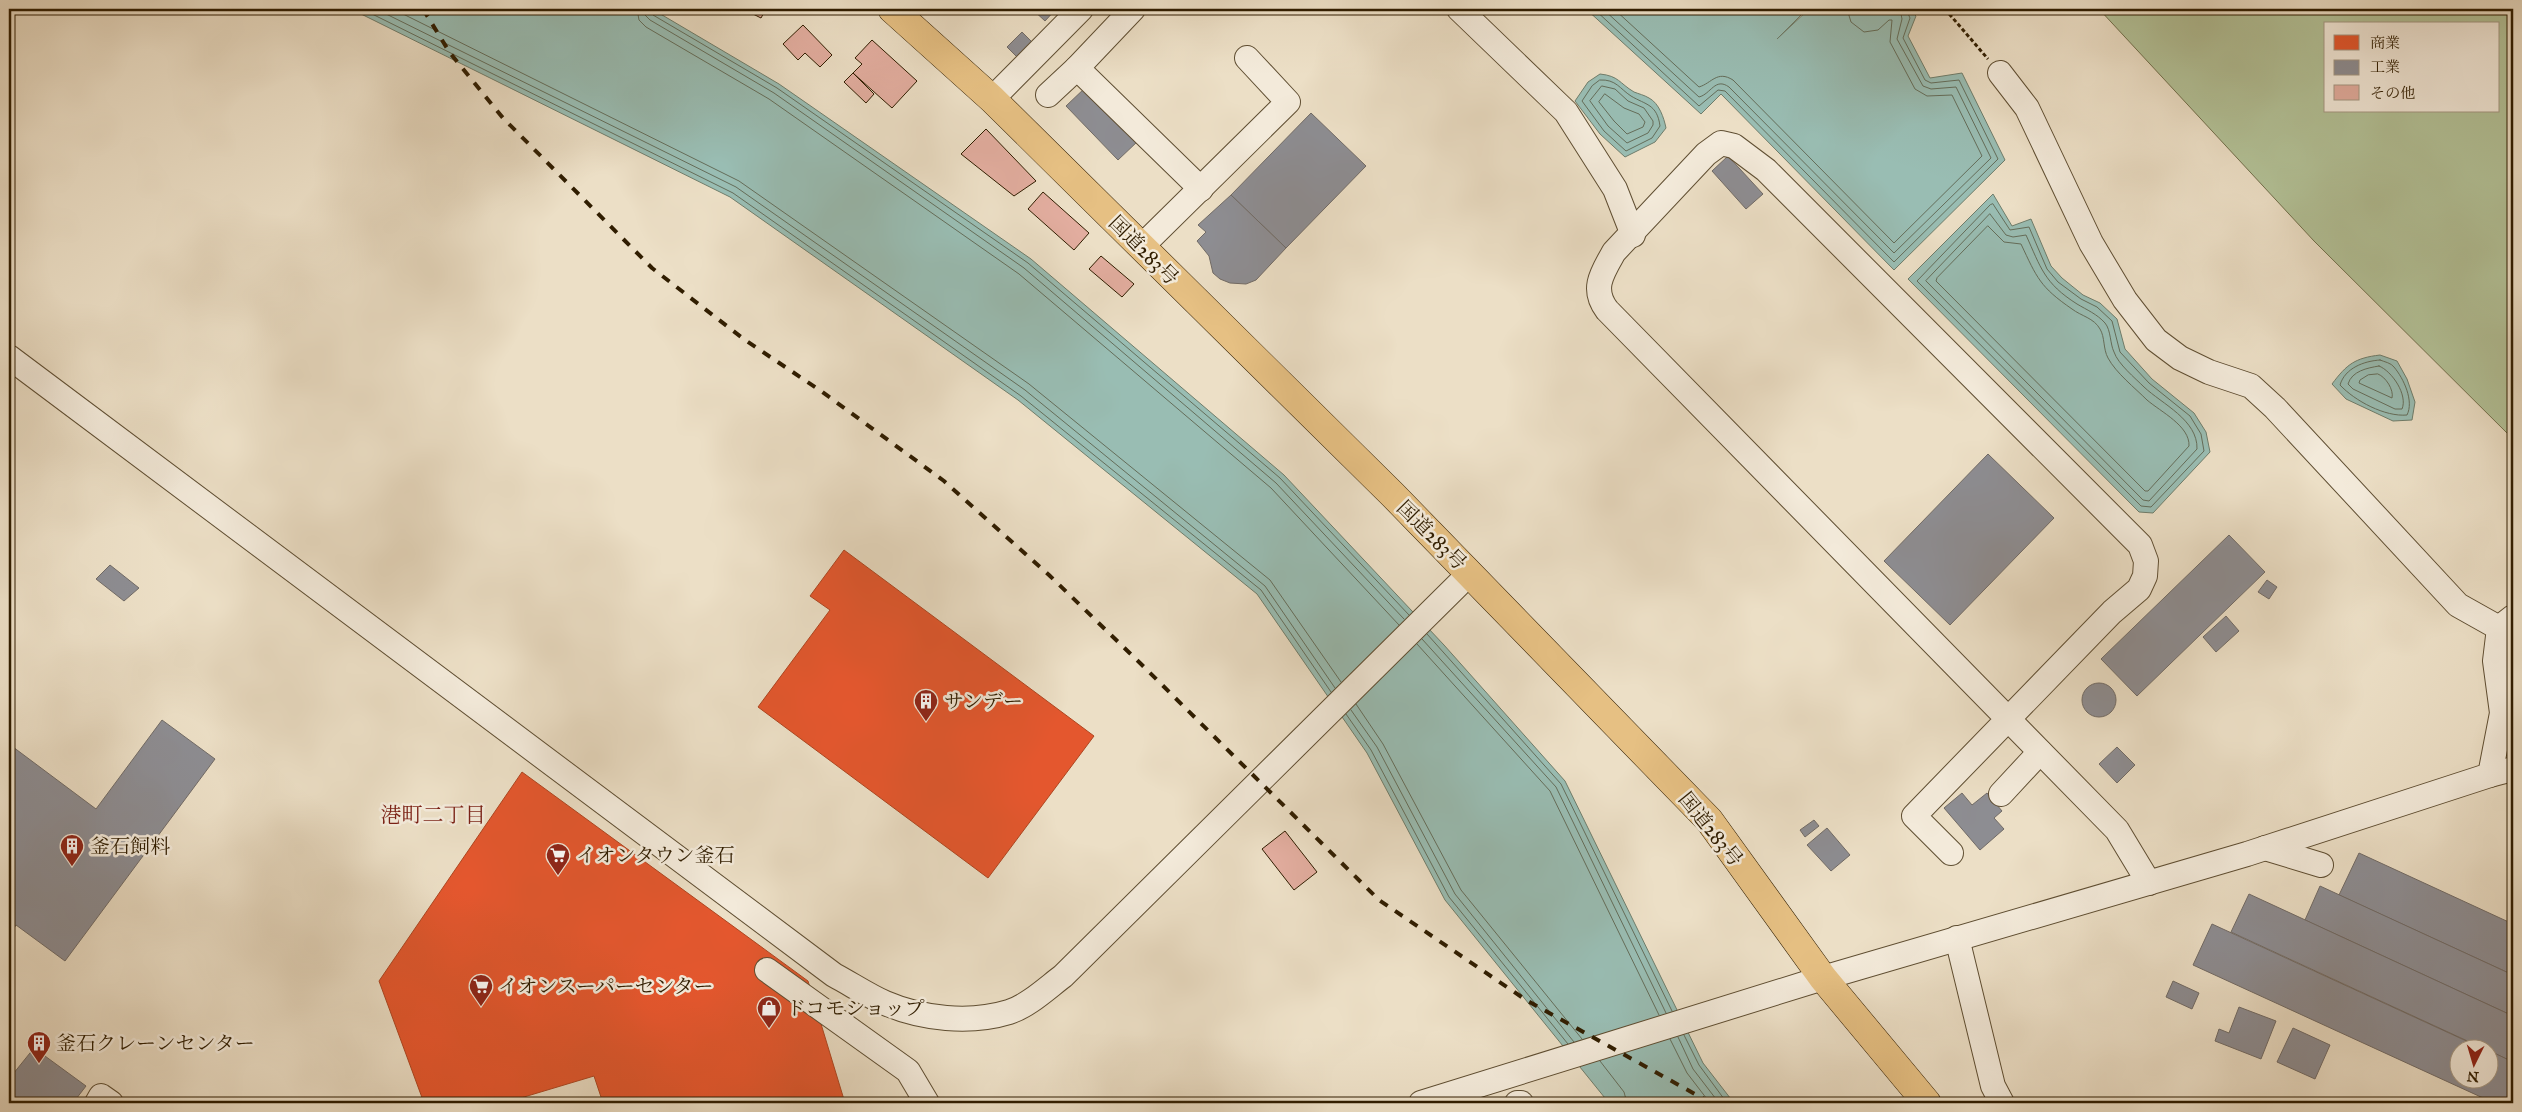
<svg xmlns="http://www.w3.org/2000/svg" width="2522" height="1112" font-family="'IM FELL Great Primer','Noto Serif JP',serif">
<rect width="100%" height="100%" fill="#ecdfc6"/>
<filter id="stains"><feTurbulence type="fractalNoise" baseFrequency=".004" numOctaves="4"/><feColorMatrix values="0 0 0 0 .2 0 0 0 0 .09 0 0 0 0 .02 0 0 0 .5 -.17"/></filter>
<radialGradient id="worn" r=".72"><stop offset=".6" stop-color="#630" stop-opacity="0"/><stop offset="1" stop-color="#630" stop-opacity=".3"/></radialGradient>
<path fill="#b3c298" stroke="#72704c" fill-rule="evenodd" d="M2099,9h414v430l-199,-198zM2326,24h172v87h-172z"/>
<g fill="#99bdb3" stroke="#6f7d6b">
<path d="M351,9h301l127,75 252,175 253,216 160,170 121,136 138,282 31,40h-125l-164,-203 -78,-147 -110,-159 -239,-194 -288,-203z"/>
<path d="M1586,9h221l-30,30 32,-30h56l4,5 5,-5h35l7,7 -8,20 22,42 32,-5 43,87 -111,110 -173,-176 -20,20z"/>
<path d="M1600,74c19,2 19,9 34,18 5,2 10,3 15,6 10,5 15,20 17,30l-11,14 -30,15 -25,-23 -25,-33 13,-19z"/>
<path d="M1993,194l19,32 19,-7 20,47 11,12 21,17 17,8 17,16 8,30 27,30 42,34 12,19 4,20 -57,61 -14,-1 -231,-233z"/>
<path d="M2380,355l17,6 10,18 8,23 -3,18 -19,1 -47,-22 -14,-15c15,-20 23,-26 48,-29z"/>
</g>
<g fill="#e4572e" stroke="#ae4620">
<path d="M844,550l250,186 -106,142 -230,-171 72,-97 -20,-14z"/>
<path d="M522,772l286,209 37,122h-242l-9,-27 -90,27h-80l-45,-122z"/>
</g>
<g fill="#8d8d92" stroke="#716b66">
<path d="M1032,9h24l-11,12z"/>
<path d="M1022,32l11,11 -15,15 -11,-11z"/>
<path d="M1086,87l52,54 -20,19 -52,-54z"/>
<path d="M1311,113l55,53 -80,82 -55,-53z"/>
<path d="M1728,156l35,38 -17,15 -34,-38z"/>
<path d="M1231,195l55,53 -30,32 -10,4 -16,-1 -10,-4 -7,-6 -4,-17 -12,-15 9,-9 -8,-7z"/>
<path d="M1988,454l66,64 -104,107 -66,-64z"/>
<path d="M2229,535l36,37 -128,124 -36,-37z"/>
<path d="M110,565l29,23 -15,13 -28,-22z"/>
<path d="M2267,580l10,7 -8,12 -11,-7z"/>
<path d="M2226,616l13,15 -23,21 -13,-15z"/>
<circle cx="2099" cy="700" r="17"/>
<path d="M162,720l53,39 -150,202 -49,-36 -7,11v-192l87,65z"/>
<path d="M2117,747l18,18 -18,18 -18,-19z"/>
<path d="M1962,793l10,12 15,-12 15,18 -8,7 10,11 -24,21 -36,-42z"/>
<path d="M1814,820l5,6 -14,11 -5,-7z"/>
<path d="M1827,828l23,27 -19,16 -24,-26z"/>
<path d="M2359,853l154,71v51l-174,-80z"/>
<path d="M2320,886l193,89v41l-208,-96z"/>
<path d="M2249,894l264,122v46l-282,-130z"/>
<path d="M2212,924l274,126h-26v30h30v-29l23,11v41h-19l-301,-138z"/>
<path d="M2173,981l26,12 -7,16 -26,-12z"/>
<path d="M2239,1007l37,14 -15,38 -46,-18 4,-12 10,4z"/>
<path d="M2293,1028l37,17 -15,34 -38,-17z"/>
<path d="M34,1048l52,38 -13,17h-64v-24z"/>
</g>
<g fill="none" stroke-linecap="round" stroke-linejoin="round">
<g stroke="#646d5a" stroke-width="1">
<path d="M362,9l371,184 288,203 240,194 70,102"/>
<path d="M376,9l360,178 289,203 240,196 70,102"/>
<path d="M393,9l346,172 290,203 241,196 71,102"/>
<path d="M637,9l2,11 7,7 123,72 250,175 252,214 128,137"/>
<path d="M644,9l1,6 5,5 124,73 250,175 252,215 128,136"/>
<path d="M651,9l2,6 124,73 251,175 252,215 129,137"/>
<path d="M1594,9l105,97 19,-16 7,1 169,171 104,-103 -39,-79 -28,3 -6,-3 -22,-42 7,-20 -4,-9"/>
<path d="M1603,9l96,88c12,-3 16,-20 30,-10l165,166 97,-95 -35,-71 -25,2 -8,-3 -26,-47 5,-20 -2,-10"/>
<path d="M1614,9l85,78c13,-4 18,-17 34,-7l161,163 88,-87 -30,-61 -25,1 -12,-7 -25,-47 2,-22h-3l-11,10 -14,2 -13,-10 -4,-13"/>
<path d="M1600,80c16,-1 20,9 31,16 15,9 26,8 29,30l-8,12 -26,13 -22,-20 -22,-30 10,-15z"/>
<path d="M1602,86l13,3 13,12 16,7 9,13v4l-5,8 -21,10 -19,-17 -18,-25z"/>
<path d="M1605,94l19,14 15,6 6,8 -2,5 -16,7 -13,-13 -15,-19z"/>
<path d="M1993,204l17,26 19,-3 18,42 11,13 23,17 16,8 15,14 8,31 29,31 41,33 11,18 3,17 -53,56 -10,-1 -224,-225 73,-76z"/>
<path d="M1990,214l16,21 7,2 13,-2c15,33 18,48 51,69 10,6 20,10 28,19 6,7 5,21 9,29 4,12 21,26 30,35 18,17 54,33 53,62l-48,52 -6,-1 -217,-219z"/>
<path d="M1988,226l16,16 17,2c16,34 19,43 51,65 9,7 22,9 28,20 5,8 3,20 8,29 8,15 27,30 39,42 14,12 43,26 42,46l-41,45h-3l-209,-210 1,-3z"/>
<path d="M2380,360c5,2 11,3 14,7 10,12 20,34 13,48 -22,2 -52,-14 -67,-30 5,-17 24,-24 40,-25z"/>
<path d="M2379,366c13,5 29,29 23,43h-7l-42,-20 -5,-5c4,-13 19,-16 31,-18z"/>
<path d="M2378,374c8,3 16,16 14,24l-33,-15 1,-3 8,-5z"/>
<path d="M1427,634l134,150 111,227"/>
<path d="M1422,639l134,148 110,226"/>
<path d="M1417,644l133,147 109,224"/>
<path d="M1356,704l27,40 78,146 121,149"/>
<path d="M1351,710l26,37 78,147 119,148"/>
<path d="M1346,714l25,36 78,147 119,147"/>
<path d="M1684,1035l15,30 28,38"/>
<path d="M1678,1037l15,32 26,34"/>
<path d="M1670,1039l17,34 23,30"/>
<path d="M1600,1061l24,31 3,11"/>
</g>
</g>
<g fill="#e2ad9f" stroke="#301d00">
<path d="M743,9h23l-5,9z"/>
<path d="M803,25l29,30 -12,12 -15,-14 -7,7 -15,-16z"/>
<path d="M872,40l45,41 -25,27 -39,-35 9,-9 -7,-6z"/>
<path d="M853,73l21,21 -8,9 -22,-21z"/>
<path d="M986,129l50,52 -22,15 -53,-42z"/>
<path d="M1043,192l46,41 -15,17 -46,-41z"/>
<path d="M1101,256l33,28 -12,13 -33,-28z"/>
<path d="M1285,831l32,41 -23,18 -32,-41z"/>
</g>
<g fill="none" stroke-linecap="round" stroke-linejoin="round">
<g stroke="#5f4e32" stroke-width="26">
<g id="minor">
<path d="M1459,9l107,103 49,77 18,46"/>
<path d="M1077,68l124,121"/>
<path d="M2000,73l27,35 64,135 34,57 31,40 24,18 29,14 42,14 24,22 183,197 41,23"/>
<path d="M1048,95l29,-27 56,-59"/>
<path d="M992,99l89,-90"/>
<path d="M1141,247l147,-145 -41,-44"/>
<path d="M9,357l825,618c17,9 33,20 51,28 37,16 85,21 124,9 19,-6 38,-24 54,-36l407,-403"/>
<path d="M2490,775l23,-6"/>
<path d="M2001,794l39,-42"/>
<path d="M2265,848l56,17"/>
<path d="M1951,853l-37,-37 198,-204 27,-23 6,-13 1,-15 -6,-16 -374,-375 -32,-24 -13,-3 -15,11 -92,98c-12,21 -23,37 -7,58l510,520 32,53"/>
<path d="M1957,938l36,148 9,17"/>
<path d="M767,970l141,101 19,32"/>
<path d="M97,1103l4,-7 10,7"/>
<path d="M1421,1103l402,-125 424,-124 243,-79 12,-62 -7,-52 4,-33 14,-11"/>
<path d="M1517,1103h4"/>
</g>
</g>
<g stroke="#301d00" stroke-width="29">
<path id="highway" d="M892,9l100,90 401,396 316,325 114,158 104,125"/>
</g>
<path stroke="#301d00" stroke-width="3" stroke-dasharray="4 2.5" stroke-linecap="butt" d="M1945,9l43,50"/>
<use href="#minor" stroke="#f3eada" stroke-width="24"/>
<use href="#highway" stroke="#e6c083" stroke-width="28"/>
<path stroke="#301d00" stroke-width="4" stroke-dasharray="9 9" stroke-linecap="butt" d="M423,9l27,44 53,65 149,150 93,72 76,51 123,90 105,94 91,88 239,237 147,100 185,103"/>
</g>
<defs>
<g id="building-pin" transform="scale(1.25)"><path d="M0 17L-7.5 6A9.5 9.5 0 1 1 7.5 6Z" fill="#8f2418" stroke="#f3eada"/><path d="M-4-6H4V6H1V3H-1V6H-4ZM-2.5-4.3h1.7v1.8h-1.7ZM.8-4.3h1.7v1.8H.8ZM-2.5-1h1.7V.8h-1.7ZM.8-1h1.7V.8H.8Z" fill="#fff"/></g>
<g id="supermarket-pin" transform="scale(1.25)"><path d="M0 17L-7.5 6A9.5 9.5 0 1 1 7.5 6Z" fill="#8f2418" stroke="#f3eada"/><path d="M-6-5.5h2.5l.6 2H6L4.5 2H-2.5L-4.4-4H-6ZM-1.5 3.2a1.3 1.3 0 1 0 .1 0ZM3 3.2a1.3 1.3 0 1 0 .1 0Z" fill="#fff"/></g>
<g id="shop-pin" transform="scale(1.25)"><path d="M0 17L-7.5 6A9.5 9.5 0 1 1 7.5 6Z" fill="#8f2418" stroke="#f3eada"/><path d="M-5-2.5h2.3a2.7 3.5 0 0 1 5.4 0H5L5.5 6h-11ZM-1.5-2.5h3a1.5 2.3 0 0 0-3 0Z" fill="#fff"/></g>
</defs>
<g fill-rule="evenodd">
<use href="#building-pin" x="926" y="701"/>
<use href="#building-pin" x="72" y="846"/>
<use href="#supermarket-pin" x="558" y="855"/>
<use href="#supermarket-pin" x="481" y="986"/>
<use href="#shop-pin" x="769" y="1008"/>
<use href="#building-pin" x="39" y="1043"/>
</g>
<g text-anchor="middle" stroke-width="5" stroke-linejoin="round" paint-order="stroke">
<g font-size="20" fill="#301d00" stroke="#f3eada">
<text transform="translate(1144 250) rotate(45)" y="7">国道283号</text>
<text transform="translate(1432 535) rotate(45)" y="7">国道283号</text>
<text transform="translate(1711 829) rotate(51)" y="7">国道283号</text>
</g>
<g font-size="20" fill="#301d00" stroke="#f3eada" text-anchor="start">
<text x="944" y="708">サンデー</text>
<text x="90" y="853">釜石飼料</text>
<text x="576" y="862">イオンタウン釜石</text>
<text x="498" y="993">イオンスーパーセンター</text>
<text x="786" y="1015">ドコモショップ</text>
<text x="56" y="1050">釜石クレーンセンター</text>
</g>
<g font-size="21" fill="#7a1f14" stroke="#f3eada">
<text x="433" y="822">港町二丁目</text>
</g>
</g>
<rect width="2522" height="1112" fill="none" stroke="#ecdfc6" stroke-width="30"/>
<rect x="10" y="10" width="2502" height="1092" fill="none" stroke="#301d00" stroke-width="2.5"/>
<rect x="15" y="15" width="2492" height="1082" fill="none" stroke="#301d00"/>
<rect x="2324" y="22" width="175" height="90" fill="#f3eada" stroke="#a59883"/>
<rect x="2334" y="35" width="25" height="15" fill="#e4572e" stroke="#a59883"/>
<text x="2370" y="48" font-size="15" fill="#301d00">商業</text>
<rect x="2334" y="60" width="25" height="15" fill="#8d8d92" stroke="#a59883"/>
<text x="2370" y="72" font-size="15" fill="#301d00">工業</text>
<rect x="2334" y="85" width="25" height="15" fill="#e2ad9f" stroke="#a59883"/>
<text x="2370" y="98" font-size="15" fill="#301d00">その他</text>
<g transform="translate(2474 1064) rotate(185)"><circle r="24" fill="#f3eada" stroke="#a59883"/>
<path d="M0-4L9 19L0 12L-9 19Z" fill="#8f2418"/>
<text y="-8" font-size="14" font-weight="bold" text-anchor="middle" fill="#301d00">N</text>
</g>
<rect width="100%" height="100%" filter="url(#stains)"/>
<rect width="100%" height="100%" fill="url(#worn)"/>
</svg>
